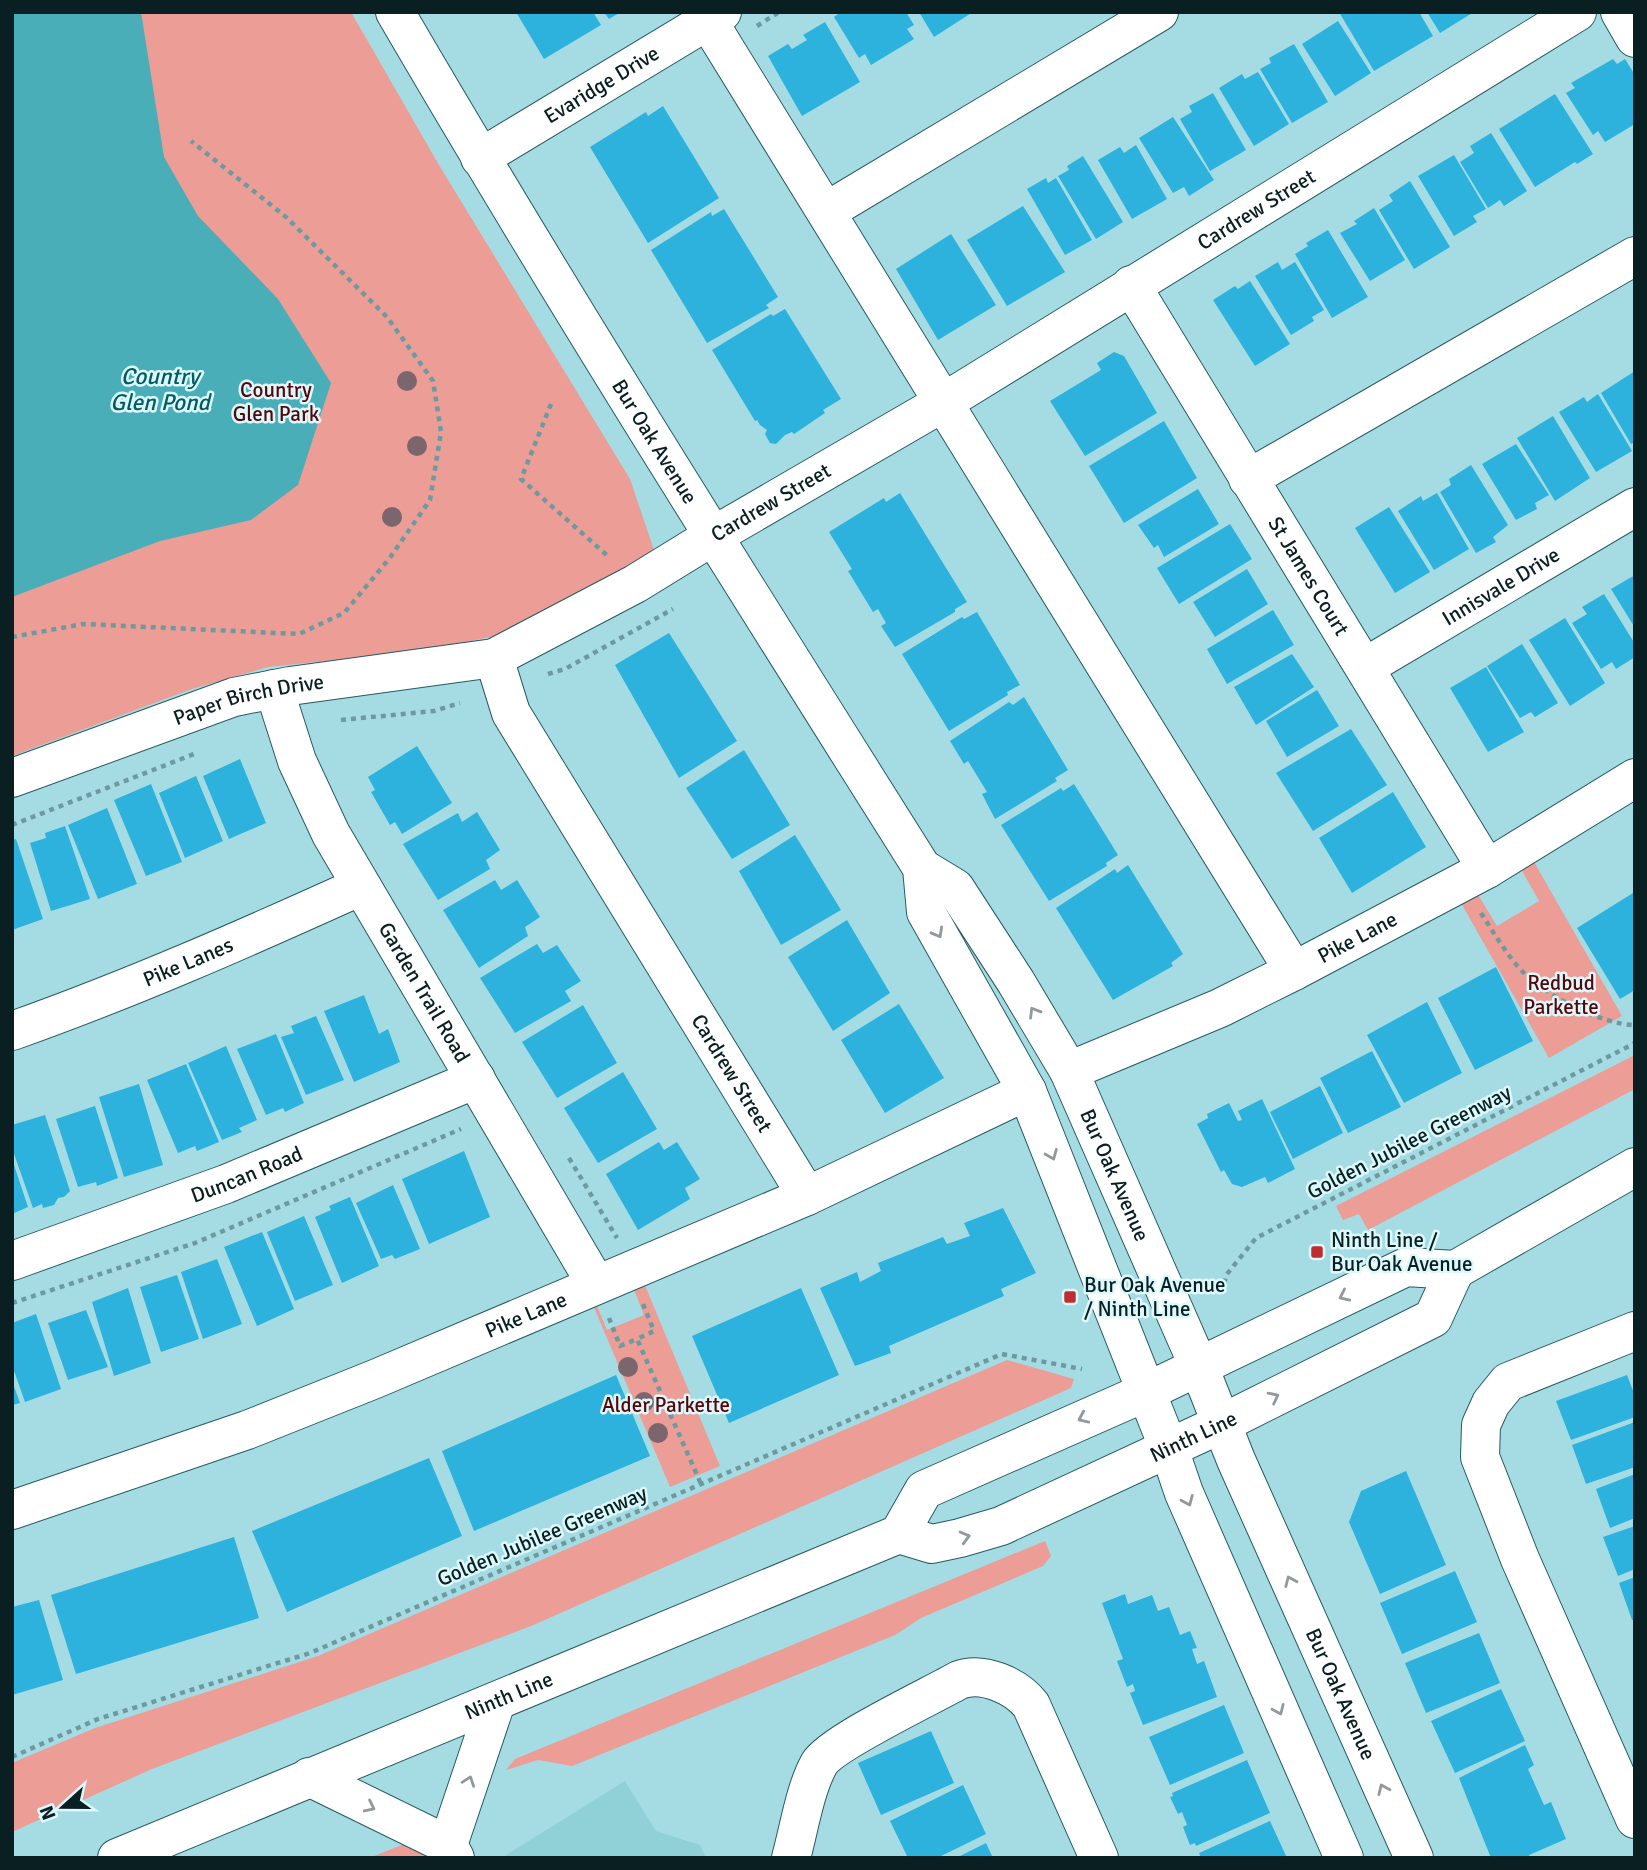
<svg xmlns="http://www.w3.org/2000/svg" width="1647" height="1870" font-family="Signika,sans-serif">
<rect width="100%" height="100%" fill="#a5dce3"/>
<path fill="#90d1d8" d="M625,1781l31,50 44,14 6,13h-205z"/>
<g fill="#eb9d96">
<path d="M12,12h339l88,153 191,314 24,71 -144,83 -89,18 -153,16 -76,22 -180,67z"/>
<path d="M1534,862l88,154 -73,42 -88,-155 16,-10 20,33 42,-25 -18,-32z"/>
<path d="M1635,1055v34l-267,141 -9,-16 -16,6 -7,-14z"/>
<path d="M644,1283l76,183 -50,21 -77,-182 3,-1 11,26 37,-15 -11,-28z"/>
<path d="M1007,1360l67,19 -3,9 -540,238 -379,143 -140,63v-69l83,-35 223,-72z"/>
<path d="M1045,1541l6,15 -8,10 -122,52 -26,17 -323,131 -34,-6 -32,10 9,-11z"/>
<path d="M417,1839l6,19h-54z"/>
</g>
<path fill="#4aaeb9" d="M12,12h129l23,145 34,59 80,83 53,84 -33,102 -47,35 -91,21 -148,56z"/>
<g fill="#2cb2dd">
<path d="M516,12h77l8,13 -57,34z"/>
<path d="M604,12h17l-12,7z"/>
<path d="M841,12h65l8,13 -7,4 7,10 -43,26 -6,-11 -6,4 -25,-41z"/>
<path d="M919,12h54l-39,25z"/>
<path d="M1339,12h80l14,24 -59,35z"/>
<path d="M1427,12h47l-34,21z"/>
<path d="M1338,21l33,52 -36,23 -33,-52z"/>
<path d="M825,22l35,60 -58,34 -34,-60 20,-12 4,5 15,-9 -4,-5z"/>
<path d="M1294,44l34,58 -36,21 -32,-54 11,-6 -2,-5z"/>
<path d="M1613,59l4,5 8,-5 10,16v49l-30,18 -7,-11 -5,4 -27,-42 9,-5 -4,-5z"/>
<path d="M1258,72l31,52 -35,22 -35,-58 23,-14 3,5z"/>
<path d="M1213,93l33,57 -36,21 -30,-52 12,-7 -3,-6z"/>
<path d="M1555,94l38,60 -16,10 -2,-2 -40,25 -36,-58z"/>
<path d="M663,106l56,92 -71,45 -58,-96 56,-35 2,4z"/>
<path d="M1173,117l41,63 -25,16 -5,-9 -11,6 -34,-55z"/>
<path d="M1491,133l36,58 -23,15 -4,-6 -12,8 -28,-46 14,-9 -4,-7z"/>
<path d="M1136,145l31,54 -35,20 -34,-59 22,-13 4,6z"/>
<path d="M1454,155l32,54 -13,7 4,6 -23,14 -36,-60z"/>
<path d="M1083,156l40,66 -27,17 -38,-63 11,-6 -2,-4z"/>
<path d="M1046,178l2,5 8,-5 36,62 -27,15 -38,-66z"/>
<path d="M1410,181l40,66 -36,22 -35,-59 14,-9 -4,-6z"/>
<path d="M1023,206l42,66 -58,34 -40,-66z"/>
<path d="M1374,208l31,52 -35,21 -30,-48 17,-9 -3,-3z"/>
<path d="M724,209l54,88 -12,8 3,3 -62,35 -56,-93 60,-38 1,4z"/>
<path d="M1328,230l40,67 -36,21 -37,-64 13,-8 -2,-3z"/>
<path d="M951,234l45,71 -58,35 -42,-71z"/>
<path d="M1278,262l4,8 13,-8 29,48 -12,7 2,4 -23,14 -36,-59z"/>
<path d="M1250,281l40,63 -35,22 -42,-66 22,-14 3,3z"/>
<path d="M785,309l56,90 -18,11 2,3 -31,21 -2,-2 -7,3 -9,9 -6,-1 -5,-9 2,-4 -7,-5 -3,-5 -2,1 -43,-71 59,-36 2,2z"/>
<path d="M1114,352l10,4 33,57 -72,43 -35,-55 51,-31 -4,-7z"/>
<path d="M1635,371v71l-4,2 -30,-51z"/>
<path d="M1598,394l34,57 -36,21 -37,-60 25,-15 3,5z"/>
<path d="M1553,416l37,62 -35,23 -38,-63z"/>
<path d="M1164,421l33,57 -73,45 -35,-57z"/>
<path d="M1516,444l33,51 -14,8 2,6 -21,11 -34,-56z"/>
<path d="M1471,465l37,60 -15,12 3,5 -20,11 -36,-61 11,-7 -2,-6z"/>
<path d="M1198,489l21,35 -55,33 -6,-12 -4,3 -16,-23z"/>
<path d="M900,493l67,109 -12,7v3l-60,35 -14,-21 5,-3 -8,-14 -5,3 -25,-41 4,-2 -23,-37 55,-34 2,4z"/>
<path d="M1437,493l32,56 -35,21 -36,-59 23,-15 2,5z"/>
<path d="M1389,507l41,65 -35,21 -40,-65z"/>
<path d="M1230,524l22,35 -73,45 -22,-36z"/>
<path d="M1247,569l21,35 -53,33 -22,-35z"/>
<path d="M1635,575v53l-24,-39z"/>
<path d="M1604,594l31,50v13l-19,12 -4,-7 -11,7 -29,-46 15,-9 -5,-7z"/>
<path d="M1273,610l21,35 -67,39 -20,-35z"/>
<path d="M977,612l43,73 -13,7 1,3 -59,36 -47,-77 60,-37 2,2z"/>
<path d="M1565,618l40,65 -35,23 -41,-66z"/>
<path d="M669,633l68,108 -58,37 -64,-113z"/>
<path d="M1522,644l36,59 -23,14 -4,-5 -11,6 -33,-52z"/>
<path d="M1292,654l22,33 -58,38 -22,-38z"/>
<path d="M1486,667l38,65 -36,20 -38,-64z"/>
<path d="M1317,690l22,36 -52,31 -21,-36z"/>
<path d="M1024,697l44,73 -13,8 2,3 -62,38 -13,-25 5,-2 -19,-31 -4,3 -14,-23 59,-39 4,3z"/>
<path d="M1351,729l36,56 -74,46 -37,-58z"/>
<path d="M417,746l35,57 -50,31 -7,-12 -5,3 -19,-33 4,-2 -7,-13z"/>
<path d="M744,750l46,75 -58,34 -46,-71z"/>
<path d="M240,759l26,64 -37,16 -26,-63z"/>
<path d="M196,776l27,65 -38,17 -26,-65z"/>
<path d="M151,784l31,78 -36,14 -32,-76z"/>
<path d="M1074,784l44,71 -12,8 1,3 -58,35 -48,-76 60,-37 2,3z"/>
<path d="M1393,792l33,55 -74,46 -33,-55z"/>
<path d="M107,808l30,76 -39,15 -30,-74z"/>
<path d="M477,812l23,38 -14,10 4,9 -52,31 -35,-56 55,-31 4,9z"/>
<path d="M65,826l25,73 -39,12 -21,-68 16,-5 -1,-5z"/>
<path d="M795,835l46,75 -60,35 -42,-74z"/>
<path d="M16,839l27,80 -31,11v-90z"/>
<path d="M1128,865l55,89 -12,9 2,3 -60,34 -57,-92 59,-39 2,4z"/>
<path d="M495,880l6,10 16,-10 23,37 -15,10 3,9 -49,32 -36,-58z"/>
<path d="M1633,893l2,4v93l-15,9 -43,-71z"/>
<path d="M847,920l43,73 -57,38 -45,-74z"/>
<path d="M537,944l6,9 14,-8 24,36 -16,10 6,10 -56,32 -35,-55z"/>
<path d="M1496,967l37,74 -58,29 -37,-72z"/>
<path d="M364,995l15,39 9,-5 12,33 -46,20 -30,-71z"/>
<path d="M1427,1002l35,71 -58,30 -37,-68z"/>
<path d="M899,1004l45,74 -59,35 -44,-73z"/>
<path d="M583,1005l34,58 -60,35 -35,-56z"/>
<path d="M316,1016l28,64 -38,15 -25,-58 13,-4 -3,-7z"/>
<path d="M276,1034l28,69 -19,9 -2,-4 -17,7 -29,-66z"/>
<path d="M226,1046l31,74 -18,8 3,4 -20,8 -34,-77z"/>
<path d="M1372,1051l29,56 -53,26 -28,-55z"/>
<path d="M186,1064l33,78 -22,9 -2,-5 -17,7 -31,-73z"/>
<path d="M623,1072l34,57 -59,34 -34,-55z"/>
<path d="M139,1084l24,81 -39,12 -25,-80z"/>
<path d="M1320,1086l23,47 -50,26 -23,-47z"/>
<path d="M1262,1099l33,70 -27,14 -3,-6 -23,10 -10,-3 -8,-14 -3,2 -24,-48 11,-6 -1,-4 22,-11 9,18 4,-1 -4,-9z"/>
<path d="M95,1106l23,72 -21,8 -1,-4 -18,5 -22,-68z"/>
<path d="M45,1115l25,76 -6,6 -6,1 -4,7 -11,3 -1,-4 -9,4 -21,-60v-23z"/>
<path d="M659,1142l5,8 13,-8 23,37 -15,9 5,11 -52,31 -32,-56z"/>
<path d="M464,1151l26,66 -61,27 -27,-65z"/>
<path d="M12,1159l16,48 -16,7z"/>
<path d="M393,1185l27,64 -25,10 -3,-4 -11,4 -25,-56z"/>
<path d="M350,1197l29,69 -37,17 -27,-66 16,-7 -2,-4z"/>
<path d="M1003,1208l33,65 -35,16 3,7 -115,50 2,7 -36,13 -35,-78 37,-16 3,10 21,-11 -3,-8 65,-26 4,7 23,-8 -6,-13z"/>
<path d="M304,1216l29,69 -38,16 -28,-69z"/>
<path d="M262,1232l32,77 -37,17 -33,-79z"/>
<path d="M217,1259l25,65 -39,15 -22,-67z"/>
<path d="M177,1275l22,64 -38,13 -21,-65z"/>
<path d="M128,1288l23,75 -37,13 -22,-74z"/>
<path d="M801,1288l38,87 -110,48 -37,-87z"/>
<path d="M86,1310l22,57 -40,13 -20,-57z"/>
<path d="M36,1314l25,75 -36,13 -13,-37v-42z"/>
<path d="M616,1375l34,81 -176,75 -32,-80z"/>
<path d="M1627,1375l8,21v21l-64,23 -15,-39z"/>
<path d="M12,1381l8,22 -8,2z"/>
<path d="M1635,1422v45l-49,17 -14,-39z"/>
<path d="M429,1458l33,78 -175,76 -35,-81z"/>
<path d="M1406,1471l40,94 -66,29 -31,-72 12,-31z"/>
<path d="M1635,1474v44l-25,10 -14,-39z"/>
<path d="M1635,1526v43l-17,7 -15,-39z"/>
<path d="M234,1537l25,81 -183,56 -25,-79z"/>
<path d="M1455,1571l22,51 -75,32 -22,-51z"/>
<path d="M1635,1577v43h-3l-13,-37z"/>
<path d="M1125,1594l3,10 24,-9 6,16 11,-4 11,28 10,-4 7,17 -5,1 5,15 7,-3 13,36 -74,28 -13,-32 5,-2 -2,-7 -6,3 -10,-26 6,-2 -21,-56z"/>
<path d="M39,1600l24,80 -51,15v-88z"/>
<path d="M1479,1633l21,50 -74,30 -21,-50z"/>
<path d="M1501,1689l24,52 -70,32 -24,-52z"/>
<path d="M1224,1705l20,48 -74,32 -21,-48z"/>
<path d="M931,1731l23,52 -73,32 -23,-52z"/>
<path d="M1525,1745l9,20 -6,4 16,36 7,-3 15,37 -37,16 1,3h-39l-32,-80z"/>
<path d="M1247,1760l23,53 -74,33 -1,-3 -5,2 -7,-18 4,-2 -5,-13 -4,2 -8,-17 3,-1 -1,-3z"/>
<path d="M963,1785l23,49 -49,24h-29l-18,-37z"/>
<path d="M1270,1821l17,37h-86l-2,-5z"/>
<path d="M986,1843l7,15h-37z"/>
</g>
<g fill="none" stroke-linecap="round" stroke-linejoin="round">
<g stroke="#255b60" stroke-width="40">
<g id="minor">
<path id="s1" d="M395,12c169,290 349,573 527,856l4,44 101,179 142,358 15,44 160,365"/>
<path d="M1620,12l15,26"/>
<path d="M708,21l586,950"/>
<path id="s2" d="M480,158l242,-146"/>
<path d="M827,211l332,-199"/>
<path id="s3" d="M1131,285l356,584"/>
<path d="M1248,479l387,-223"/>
<path id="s4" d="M494,658l17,55 296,483"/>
<path id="s5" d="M1365,667l270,-160"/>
<path id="s6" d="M274,689l23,72 34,73 265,450"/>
<path id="s7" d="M12,778l222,-81 56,-11 204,-28 141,-74 78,-48 231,-134 633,-390"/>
<path id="s8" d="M922,868l33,20 61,94 53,89 130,296 37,93 178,398"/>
<path id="s9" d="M12,1031c121,-43 232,-92 349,-145"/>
<path id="s10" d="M1069,1071l151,-63 74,-37 193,-102 148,-91"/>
<path id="s11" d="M12,1261l214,-77 250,-105"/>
<path d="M1635,1331l-127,51 -17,21 -10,22 -1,32 40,102 115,260"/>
<path id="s12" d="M12,1510l235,-80 128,-51 432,-183 220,-105"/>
<path d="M309,1777l139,68 7,13"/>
<path d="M448,1845l48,-143"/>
<path d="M791,1858c8,-29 14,-69 28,-94 12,-21 114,-69 140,-84 24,-9 57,6 72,25l68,153"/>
</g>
</g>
<g stroke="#255b60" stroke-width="40">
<g id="major">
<path id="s13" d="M899,1534l33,10 28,-6 41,-12 222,-103 210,-105 22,-48"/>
<path id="s14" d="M117,1858l782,-324 25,-44 222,-98 260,-125 49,3 180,-103"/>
</g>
</g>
<g stroke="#6e9a9f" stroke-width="4.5" stroke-dasharray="5 5" stroke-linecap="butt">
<path d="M757,26l22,-14"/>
<path d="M551,404l-30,75 88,78"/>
<path d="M12,637l71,-13 216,10 45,-21 45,-54 41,-59 11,-68 -8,-51 -46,-64 -101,-100 -95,-76"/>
<path d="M548,674l17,-5 108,-60"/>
<path d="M341,720l93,-9 26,-8"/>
<path d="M12,825l182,-71"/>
<path d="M1481,913c13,20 25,41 41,58 22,24 81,54 113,54"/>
<path d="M569,1158l48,80"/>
<path d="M1221,1293l6,-19 29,-36 379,-195"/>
<path d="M12,1303l183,-60 266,-114"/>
<path d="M643,1304l11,27 -17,8 64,145"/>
<path d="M609,1318l11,28 17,-7"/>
<path d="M12,1757l86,-38 212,-66 692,-299 80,15"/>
</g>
<use href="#minor" stroke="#fff" stroke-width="38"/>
<use href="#major" stroke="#fff" stroke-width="38"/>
</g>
<g fill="#7a666c">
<circle cx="407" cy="381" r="10"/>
<circle cx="417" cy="446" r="10"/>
<circle cx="392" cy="517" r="10"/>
<circle cx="628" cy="1367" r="10"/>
<circle cx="644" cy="1402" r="10"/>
<circle cx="658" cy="1433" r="10"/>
</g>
<defs><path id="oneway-chevron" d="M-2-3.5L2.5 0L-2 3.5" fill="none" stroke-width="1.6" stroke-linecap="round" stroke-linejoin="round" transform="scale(1.75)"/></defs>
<g stroke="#909a9c">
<use href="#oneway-chevron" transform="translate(938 933) rotate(61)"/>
<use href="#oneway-chevron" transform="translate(1034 1012) rotate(-121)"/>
<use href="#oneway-chevron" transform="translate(1052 1155) rotate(68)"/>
<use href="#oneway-chevron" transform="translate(1344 1296) rotate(155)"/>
<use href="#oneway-chevron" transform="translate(1274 1397) rotate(-27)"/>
<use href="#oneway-chevron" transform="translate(1083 1418) rotate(156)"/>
<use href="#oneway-chevron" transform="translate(1188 1501) rotate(67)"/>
<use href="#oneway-chevron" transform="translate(965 1537) rotate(-15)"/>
<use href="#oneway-chevron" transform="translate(1290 1581) rotate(-114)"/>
<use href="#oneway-chevron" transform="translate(1279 1710) rotate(66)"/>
<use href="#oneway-chevron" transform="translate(469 1781) rotate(-71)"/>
<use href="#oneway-chevron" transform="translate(1383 1789) rotate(-114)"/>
<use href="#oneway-chevron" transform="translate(370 1807) rotate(26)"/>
</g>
<g fill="#bd2e30" stroke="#ddf8fb" stroke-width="2.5">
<rect x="1310" y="1245" width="14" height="14" rx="3.5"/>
<rect x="1063" y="1290" width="14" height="14" rx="3.5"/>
</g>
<g text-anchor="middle" stroke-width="5" stroke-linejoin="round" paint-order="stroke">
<g font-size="21" fill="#091f22" stroke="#ddf8fb">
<text dy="7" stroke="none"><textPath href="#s2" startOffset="142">Evaridge Drive</textPath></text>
<text dy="7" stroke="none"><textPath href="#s7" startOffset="1384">Cardrew Street</textPath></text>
<text dy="7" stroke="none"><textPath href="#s1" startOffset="502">Bur Oak Avenue</textPath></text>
<text dy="7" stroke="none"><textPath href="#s7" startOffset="817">Cardrew Street</textPath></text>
<text dy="7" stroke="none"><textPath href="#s3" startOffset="341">St James Court</textPath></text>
<text dy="7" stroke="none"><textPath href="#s5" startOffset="158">Innisvale Drive</textPath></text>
<text dy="7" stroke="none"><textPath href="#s7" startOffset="250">Paper Birch Drive</textPath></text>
<text dy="7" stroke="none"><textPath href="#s10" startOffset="318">Pike Lane</textPath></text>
<text dy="7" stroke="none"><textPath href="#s9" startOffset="189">Pike Lanes</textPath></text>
<text dy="7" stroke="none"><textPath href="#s6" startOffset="340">Garden Trail Road</textPath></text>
<text dy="7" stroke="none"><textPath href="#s4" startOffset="480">Cardrew Street</textPath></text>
<text transform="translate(1409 1142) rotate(-27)" y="7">Golden Jubilee Greenway</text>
<text dy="7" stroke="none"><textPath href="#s11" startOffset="250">Duncan Road</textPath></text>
<text dy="7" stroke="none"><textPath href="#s8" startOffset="368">Bur Oak Avenue</textPath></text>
<text dy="7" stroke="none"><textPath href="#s12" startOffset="550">Pike Lane</textPath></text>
<text dy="7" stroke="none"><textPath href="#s13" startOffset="318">Ninth Line</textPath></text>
<text transform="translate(542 1536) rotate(-23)" y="7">Golden Jubilee Greenway</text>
<text dy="7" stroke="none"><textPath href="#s8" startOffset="934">Bur Oak Avenue</textPath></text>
<text dy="7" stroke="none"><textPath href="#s14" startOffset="424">Ninth Line</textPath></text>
</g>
<g font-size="21" fill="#56050a" stroke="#ddf8fb">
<text x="276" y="397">Country<tspan x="276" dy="24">Glen Park</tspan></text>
<text x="1561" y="990">Redbud<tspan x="1561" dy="24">Parkette</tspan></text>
<text x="666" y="1412">Alder Parkette</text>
</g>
<g font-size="21" fill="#091f22" stroke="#ddf8fb" text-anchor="start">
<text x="1331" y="1247">Ninth Line /<tspan x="1331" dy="24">Bur Oak Avenue</tspan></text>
<text x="1084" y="1292">Bur Oak Avenue<tspan x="1084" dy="24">/ Ninth Line</tspan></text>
</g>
<g font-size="23" font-style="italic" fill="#005c64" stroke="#ddf8fb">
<text x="160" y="384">Country<tspan x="160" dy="26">Glen Pond</tspan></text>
</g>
</g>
<rect width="1647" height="1870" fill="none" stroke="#091f22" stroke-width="28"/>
<g transform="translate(63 1807) rotate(249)" stroke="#ddf8fb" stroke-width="5" paint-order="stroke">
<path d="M0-5L12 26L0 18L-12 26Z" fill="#091f22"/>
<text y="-10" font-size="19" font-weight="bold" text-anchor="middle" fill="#091f22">N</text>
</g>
</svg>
